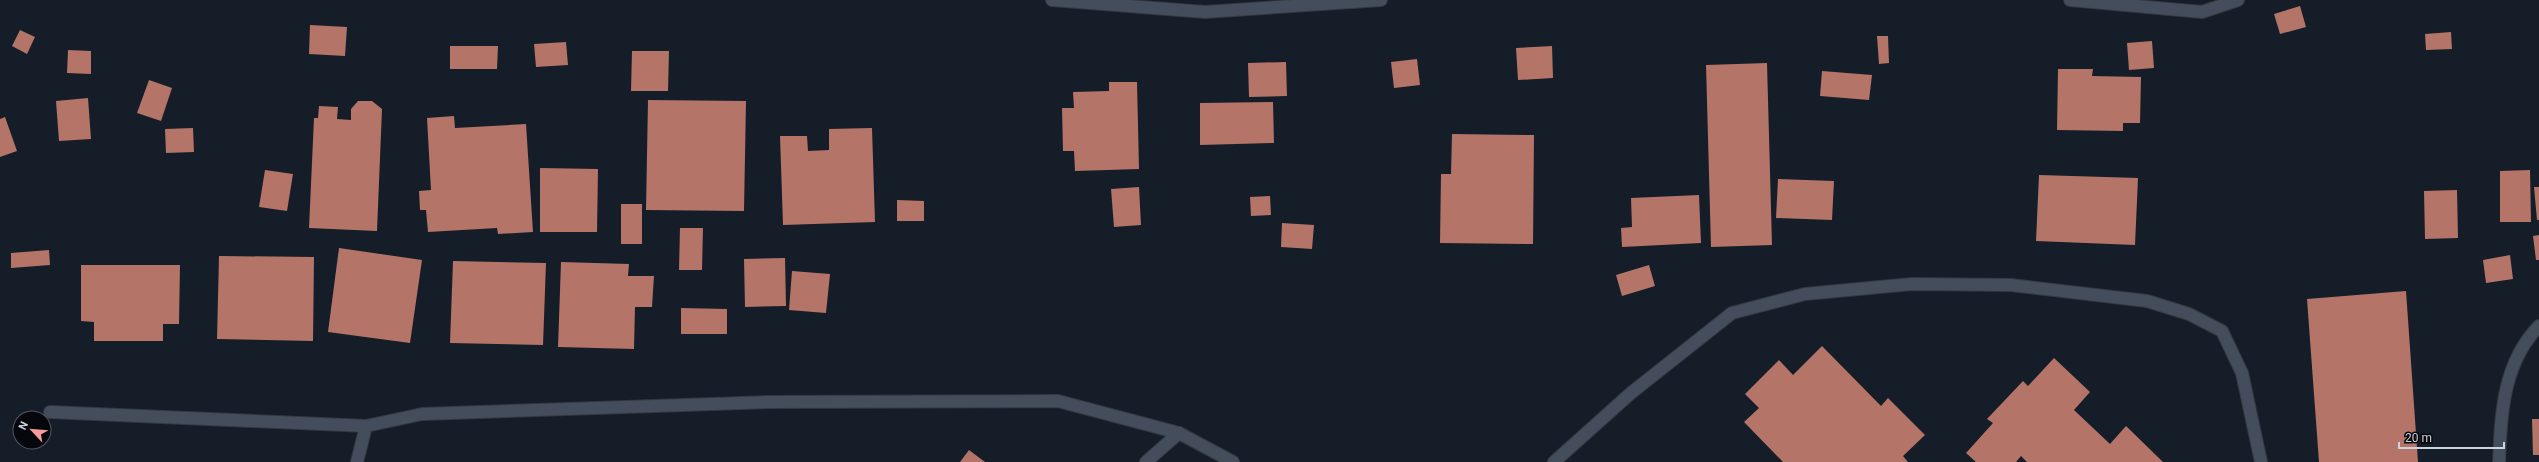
<svg xmlns="http://www.w3.org/2000/svg" width="2539" height="462" font-family="Roboto,sans-serif">
<rect width="100%" height="100%" fill="#151d29"/>
<g fill="#b47468">
<path d="M2300,6l6,21 -26,7 -6,-20z"/>
<path d="M310,25l37,2 -2,29 -36,-2z"/>
<path d="M20,30l15,7 -8,17 -15,-8z"/>
<path d="M2451,32l1,17 -26,1 -1,-16z"/>
<path d="M1877,36h11l1,27 -10,1z"/>
<path d="M2152,41l2,27 -25,2 -2,-27z"/>
<path d="M566,42l2,23 -32,2 -2,-23z"/>
<path d="M450,46h48l-1,23h-47z"/>
<path d="M1552,46l1,32 -35,2 -2,-32z"/>
<path d="M68,50l23,1v23l-24,-1z"/>
<path d="M632,51h37l-1,40h-37z"/>
<path d="M1417,59l3,26 -26,3 -3,-26z"/>
<path d="M1286,62l1,34 -38,1 -1,-34z"/>
<path d="M1767,63l5,182 -61,2 -5,-182z"/>
<path d="M2058,69h35l-1,7 49,1 -1,46h-17v8l-66,-1z"/>
<path d="M1822,71l50,4 -3,25 -49,-4z"/>
<path d="M149,80l23,8 -11,33 -24,-8z"/>
<path d="M1109,82h28l2,87 -64,2 -1,-20h-11l-1,-43h12l-1,-16 36,-1z"/>
<path d="M88,98l3,41 -32,2 -3,-40z"/>
<path d="M648,100l98,1 -2,110 -98,-1z"/>
<path d="M358,101h14l10,8 -5,122 -68,-3 5,-110h4l1,-12 19,1 -1,12 14,1v-11z"/>
<path d="M1273,102l1,41 -74,2v-42z"/>
<path d="M454,116l1,12 71,-4 7,108 -35,2 -1,-6 -69,4 -2,-22h-6l-1,-19 12,-1 -4,-72z"/>
<path d="M5,117l12,34 -17,6v-38z"/>
<path d="M193,128l1,24 -28,1 -1,-24z"/>
<path d="M872,128l3,94 -92,3 -3,-89h27l1,15 21,-1v-21z"/>
<path d="M1452,134l82,1 -1,109 -93,-1 1,-69h10z"/>
<path d="M540,168l58,1 -1,63h-57z"/>
<path d="M265,170l28,4 -6,37 -28,-4z"/>
<path d="M2530,170l1,52h-31v-51z"/>
<path d="M2039,175l99,3 -3,67 -99,-4z"/>
<path d="M1778,179l56,2 -2,39 -56,-2z"/>
<path d="M1139,187l2,38 -27,2 -3,-38z"/>
<path d="M2534,187h5v33h-2z"/>
<path d="M2457,190l1,48 -33,1 -1,-48z"/>
<path d="M1699,195l2,48 -79,4 -1,-19 11,-1 -1,-29z"/>
<path d="M1270,196l1,19 -20,1 -1,-19z"/>
<path d="M897,200l27,1v20h-27z"/>
<rect x="621" y="204" width="21" height="40"/>
<path d="M1282,223l32,2 -2,24 -31,-2z"/>
<path d="M680,228h23l-1,42h-23z"/>
<path d="M2539,235v25h-3l-3,-24z"/>
<path d="M339,248l83,12 -12,83 -82,-11z"/>
<path d="M49,250l1,15 -39,3v-15z"/>
<path d="M2510,255l3,24 -27,4 -3,-23z"/>
<path d="M219,256l95,1 -1,84 -96,-2z"/>
<path d="M785,258l1,48 -41,1 -1,-48z"/>
<path d="M453,261l93,2 -3,82 -93,-2z"/>
<path d="M561,262l68,2 -1,12h26l-2,31h-17l-1,42 -76,-2z"/>
<path d="M81,265h99l-1,59h-16v17h-69v-19l-13,-1z"/>
<path d="M1649,265l6,21 -33,10 -6,-21z"/>
<path d="M792,271l38,3 -4,39 -37,-3z"/>
<path d="M2406,291l12,171h-99l-12,-163z"/>
<path d="M681,308l46,1v25h-46z"/>
<path d="M1822,346l59,60 7,-8 37,37 -22,21 5,6h-125l-39,-40 15,-14 -14,-14 34,-34 14,15z"/>
<path d="M2054,358l36,34 -16,18 36,34 16,-18 37,36h-136l-6,-6 -5,6h-40l-10,-9 27,-30 -6,-4 36,-38 5,5z"/>
<path d="M2532,419h7v36h-6z"/>
<path d="M969,450l16,12h-25z"/>
</g>
<g fill="none" stroke-linecap="round" stroke-linejoin="round">
<g stroke="#343841" stroke-width="14">
<g id="lane">
<path d="M50,412l316,14"/>
<path d="M357,462l9,-36 56,-12 346,-12 290,-1 121,32 54,29"/>
<path d="M1146,462l33,-29"/>
<path d="M1554,462l77,-69 101,-80 73,-19 107,-10 99,1 136,16 42,13 33,17 20,42 19,89"/>
</g>
</g>
<g stroke="#343841" stroke-width="14">
<g id="street">
<path d="M1052,0l153,12 176,-12"/>
<path d="M2070,0l132,12 36,-12"/>
<path d="M2499,462c2,-49 4,-99 40,-136"/>
</g>
</g>
<use href="#lane" stroke="#444d5b" stroke-width="12"/>
<use href="#street" stroke="#444d5b" stroke-width="12"/>
</g>
<g transform="translate(32 430) rotate(296)"><circle r="19" fill="#05070c" stroke="#55595f"/>
<path d="M0-3L7 15L0 10L-7 15Z" fill="#f59b99"/>
<text y="-6" font-size="11" font-weight="bold" text-anchor="middle" fill="#ced3db">N</text>
</g>
<path d="M2399 442v6h105v-6" fill="none" stroke="#ced3db" stroke-width="2"/>
<text x="2405" y="442" font-size="12" fill="#ced3db" stroke="#05070c" stroke-width="3" paint-order="stroke">20 m</text>
</svg>
